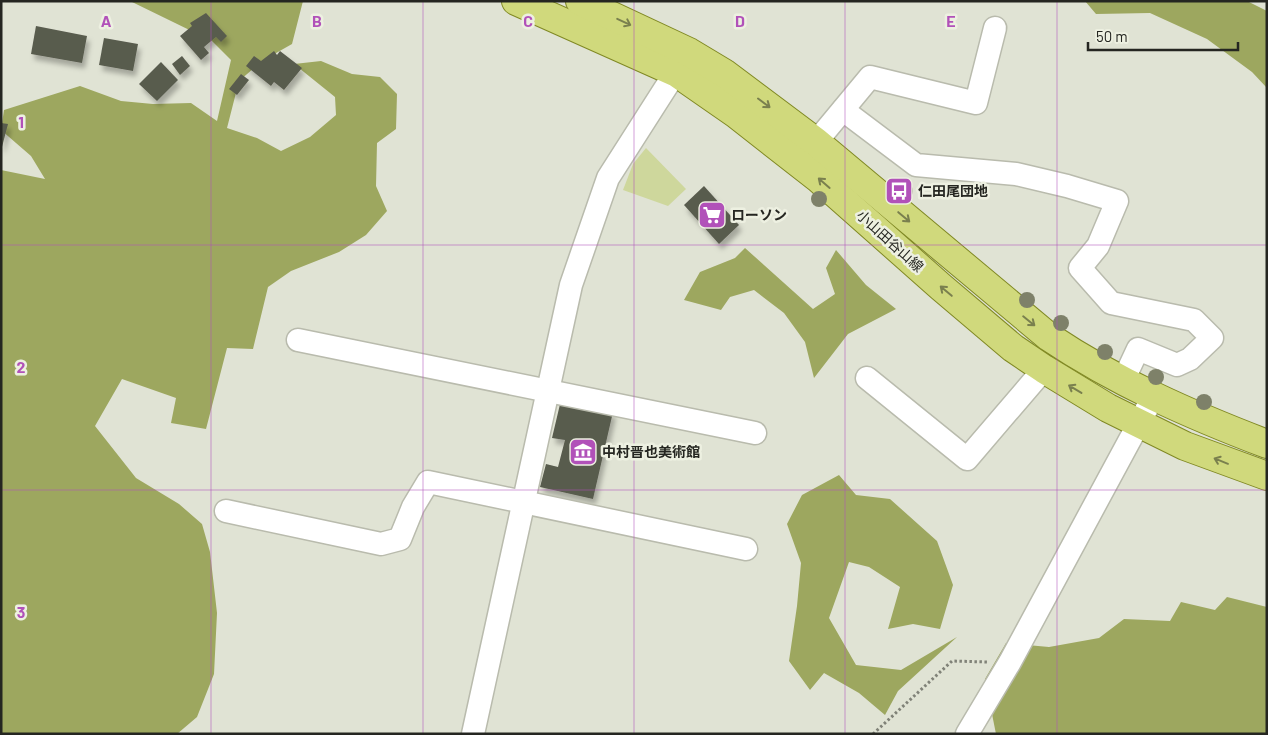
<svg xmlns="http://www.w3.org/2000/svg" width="1268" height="735" font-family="Barlow,'Noto Sans JP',sans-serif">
<defs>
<filter id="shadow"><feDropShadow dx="3" dy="5.5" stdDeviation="2.5" flood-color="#0004"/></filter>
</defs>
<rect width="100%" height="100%" fill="#e0e3d4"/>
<path fill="#ced79c" d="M646,148l40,41 -18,17 -45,-16 10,-26z"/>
<g fill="#9da75f">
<path d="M130,1h173l-11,43 -30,17 -23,20 -12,47 30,10 24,13 29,-14 26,-22 -1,-18 -41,-33 27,-3 31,13 28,3 17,17 -1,35 -19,14 -1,43 11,25 -21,24 -27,17 -48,19 -23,16 -15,62 -26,-1 -21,81 -35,-6 5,-25 -54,-19 -27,47 41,52 43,26 23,20 8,28 7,61 -3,61 -17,43 -20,17h-176v-564l44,9 -14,-23 -30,-26 3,-20 76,-24 41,15 32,3 38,-1 26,18 14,-61 -19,-19z"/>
<path d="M1085,1h162l20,10v77l-15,-16 -45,-33 -57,-26 -54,1z"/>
<path d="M745,248l68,61 22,-15 -9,-26 10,-18 30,35 30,24 -48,25 -34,44 -9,-36 -21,-29 -30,-23 -24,7 -9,13 -37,-10 16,-28 35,-14z"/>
<path d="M839,475l17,20 34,4 47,42 16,44 -13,44 -27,-5 -25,5 12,-42 -31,-20 -20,-5 -20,56 27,47 45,5 56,-33 -59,54 -13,24 -26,-22 -35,-20 -14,17 -21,-29 8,-55 4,-43 -14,-39 15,-29z"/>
<path d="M1227,597l40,10v127h-271l-11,-55 21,-36 43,4 50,-9 25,-19 46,2 11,-19 34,8z"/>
</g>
<g fill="#595b4e" filter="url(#shadow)">
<path d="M206,13l21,23 -6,6 -5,-5 -12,10 5,6 -8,7 -21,-24 12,-10 -2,-3z"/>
<path d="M36,26l51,10 -5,27 -51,-9z"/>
<path d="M104,38l34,6 -5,27 -34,-6z"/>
<path d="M274,51l3,4 3,-4 22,17 -18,22 -10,-8 -3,4 -25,-20 8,-10 7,5z"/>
<path d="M182,56l8,10 -10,9 -8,-11z"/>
<path d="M161,62l17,18 -21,21 -18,-17z"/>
<path d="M241,74l8,6 -12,15 -8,-6z"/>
<path d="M1,123l7,1 -6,23h-1z"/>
<path d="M704,186l35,39 -20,19 -35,-39z"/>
<path d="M561,400l52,12 -20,87 -53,-12 6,-23 12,3 7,-27 -13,-2z"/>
</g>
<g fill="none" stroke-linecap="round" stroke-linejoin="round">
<g stroke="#b9bbad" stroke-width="25">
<g id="minor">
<path d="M843,110l73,55 100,9 51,12 50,15 -19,45 -18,22 31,35 83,17 18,18 -22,21 -13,6 -39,-16 -15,32"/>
<path d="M816,142l54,-65 106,26 19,-75"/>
<path d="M298,340l457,93"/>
<path d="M867,378l100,81 77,-90"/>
<path d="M226,511l155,33 19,-5 13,-32 15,-25 318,67"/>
<path d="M473,734l98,-449 37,-107 76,-119"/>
<path d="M967,734l43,-72 143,-265"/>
</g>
</g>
<g stroke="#808924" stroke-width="30">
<g id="major">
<path d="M516,1l161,72 59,41 83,65 122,108 72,61 31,21 64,39 77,38 82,30"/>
<path d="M580,1l109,51 35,21 92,69 233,195c67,45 142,78 218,107"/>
</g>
</g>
<path stroke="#808278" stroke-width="3" stroke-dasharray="2.5 2.5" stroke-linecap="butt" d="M873,734l79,-73 35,1"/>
<use href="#minor" stroke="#fff" stroke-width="22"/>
<use href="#major" stroke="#d0d97c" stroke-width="28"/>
</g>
<g fill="#7e8169">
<circle cx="905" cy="191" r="8"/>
<circle cx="819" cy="199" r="8"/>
<circle cx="1027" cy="300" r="8"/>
<circle cx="1061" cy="323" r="8"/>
<circle cx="1105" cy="352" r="8"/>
<circle cx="1156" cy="377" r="8"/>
<circle cx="1204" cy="402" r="8"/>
</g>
<defs><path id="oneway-shaft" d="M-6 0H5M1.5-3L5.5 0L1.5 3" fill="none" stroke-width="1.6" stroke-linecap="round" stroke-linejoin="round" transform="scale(1.25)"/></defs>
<g stroke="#7a804e">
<use href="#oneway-shaft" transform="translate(624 22) rotate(25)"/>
<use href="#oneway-shaft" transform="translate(764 103) rotate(37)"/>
<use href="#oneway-shaft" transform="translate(824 183) rotate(-139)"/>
<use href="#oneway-shaft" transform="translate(904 217) rotate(40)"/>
<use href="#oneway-shaft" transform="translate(946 291) rotate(-140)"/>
<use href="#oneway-shaft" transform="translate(1029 321) rotate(39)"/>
<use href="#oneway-shaft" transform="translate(1075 389) rotate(-149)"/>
<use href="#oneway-shaft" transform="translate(1221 461) rotate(-158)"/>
</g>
<path fill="none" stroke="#b151b9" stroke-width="1" stroke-opacity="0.55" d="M211,1v733M423,1v733M634,1v733M845,1v733M1057,1v733M1,245h1266M1,490h1266"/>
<defs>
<g id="bus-square" transform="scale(1.4375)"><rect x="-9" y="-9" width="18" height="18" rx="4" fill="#b151b9" stroke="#edf0e1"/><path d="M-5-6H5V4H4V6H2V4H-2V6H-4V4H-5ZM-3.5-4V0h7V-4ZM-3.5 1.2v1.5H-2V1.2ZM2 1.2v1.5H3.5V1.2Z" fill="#fff"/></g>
<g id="supermarket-square" transform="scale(1.4375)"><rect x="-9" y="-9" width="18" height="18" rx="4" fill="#b151b9" stroke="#edf0e1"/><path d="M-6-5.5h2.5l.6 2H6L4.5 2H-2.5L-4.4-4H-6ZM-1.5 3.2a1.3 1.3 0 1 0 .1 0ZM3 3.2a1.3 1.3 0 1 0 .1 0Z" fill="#fff"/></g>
<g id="museum-square" transform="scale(1.4375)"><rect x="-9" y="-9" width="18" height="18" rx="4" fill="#b151b9" stroke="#edf0e1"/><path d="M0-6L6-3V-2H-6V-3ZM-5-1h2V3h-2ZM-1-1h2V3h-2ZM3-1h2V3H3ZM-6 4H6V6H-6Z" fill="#fff"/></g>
</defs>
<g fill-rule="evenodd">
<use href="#bus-square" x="899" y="191"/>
<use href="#supermarket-square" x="712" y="215"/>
<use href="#museum-square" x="583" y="452"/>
</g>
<g text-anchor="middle" stroke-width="5" stroke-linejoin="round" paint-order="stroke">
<g font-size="14" font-weight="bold" fill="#252621" stroke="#edf0e1" text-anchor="start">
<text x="918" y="196">仁田尾団地</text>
<text x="731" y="220">ローソン</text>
<text x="602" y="457">中村晋也美術館</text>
</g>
<g font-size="14" fill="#252621" stroke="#edf0e1">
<text transform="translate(890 241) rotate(42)" y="5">小山田谷山線</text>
</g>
</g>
<g font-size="16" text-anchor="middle" font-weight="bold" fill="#b151b9" stroke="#edf0e1" stroke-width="5" stroke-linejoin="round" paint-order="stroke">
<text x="106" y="27">A</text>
<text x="317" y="27">B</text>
<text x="528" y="27">C</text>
<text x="740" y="27">D</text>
<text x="951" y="27">E</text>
<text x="21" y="128">1</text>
<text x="21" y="373">2</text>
<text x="21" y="618">3</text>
</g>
<rect width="1268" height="735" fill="none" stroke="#252621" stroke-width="5"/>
<path d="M1088 42v8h150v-8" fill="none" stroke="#252621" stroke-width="2.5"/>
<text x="1096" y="42" font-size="15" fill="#252621" stroke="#edf0e1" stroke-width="4" paint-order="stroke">50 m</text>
</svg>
